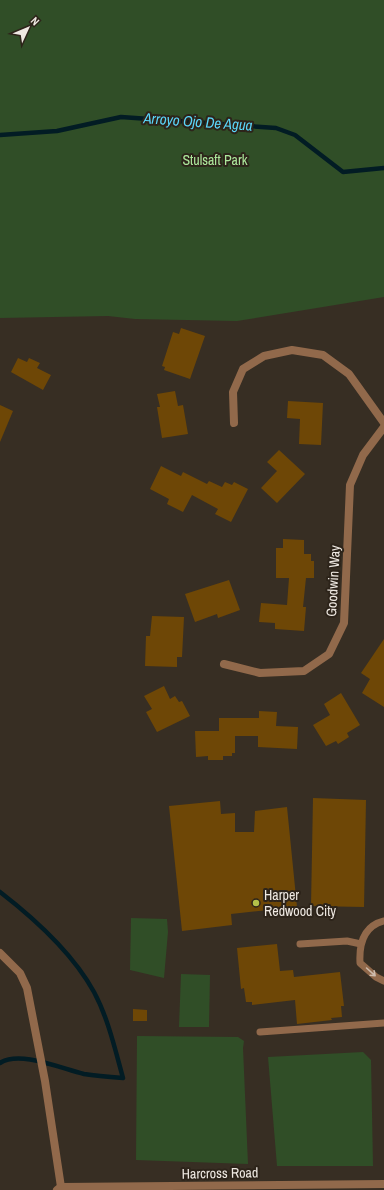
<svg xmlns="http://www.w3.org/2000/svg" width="384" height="1190" font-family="'Archivo Narrow',sans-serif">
<rect width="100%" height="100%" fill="#372e23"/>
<g fill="#304e27">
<path d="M0,0h384v297l-147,24 -102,-2 -27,-3 -108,2z"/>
<path d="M131,918l36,1 1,13 -4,46 -34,-8z"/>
<path d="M181,974l29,1 -1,52h-30z"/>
<path d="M137,1036l101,1 6,4 -1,7 5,116 -112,-4z"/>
<path d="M363,1052l8,8 2,106h-96l-9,-109z"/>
</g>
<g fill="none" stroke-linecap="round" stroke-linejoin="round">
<g stroke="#021c24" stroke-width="4.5">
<path d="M0,135l57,-4 64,-14 155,11 19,7 48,37 41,-4"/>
<path d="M0,892c35,27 72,60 94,100 14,26 21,57 29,86 -13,-1 -26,-2 -39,-4 -22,-5 -64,-24 -84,-11"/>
</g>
</g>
<g fill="#6e4706">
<path d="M181,328l24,8 -15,43 -26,-9 1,-3 -3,-1 11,-34 6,2z"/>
<path d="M18,358l9,4 2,-4 11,5 -3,5 14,7 -8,15 -32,-18z"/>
<path d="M175,391l3,15 5,-1 5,29 -26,4 -5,-31h3l-3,-13z"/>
<path d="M288,401l35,2 -2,42 -22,-1 1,-25 -13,-1z"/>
<path d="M0,405l13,6 -13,31z"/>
<path d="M279,450l26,24 -28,29 -16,-15 16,-17 -10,-9z"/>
<path d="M161,466l20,10 2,-4 24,12 2,-3 13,6 3,-5 7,3 2,-3 14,7 -17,33 -16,-8 3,-5 -26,-14 -9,17 -16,-8 2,-5 -19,-10z"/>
<path d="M283,539l21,1v14h7v7h3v17h-8l-3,29h3l-2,24 -29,-2v-6l-16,-1 2,-19 26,2 2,-27h-13v-30h7z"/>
<path d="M229,580l11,30 -22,8 -1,-4 -22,8 -10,-28z"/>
<path d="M152,616l32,1 -2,40h-5v10l-32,-1 1,-30h4z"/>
<path d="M384,639v68l-22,-14 8,-14 -9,-6z"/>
<path d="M164,686l6,13 5,-3 4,6 3,-1 8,15 -33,16 -11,-20 6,-3 -8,-13z"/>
<path d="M341,693l19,32 -13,8 2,4 -11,7 -2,-3 -10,5 -13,-21 17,-10 -6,-11z"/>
<path d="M259,711l18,1 -1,14 22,1 -1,22 -39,-2v-11h-23v17h-3v3h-9v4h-15v-4l-12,1 -1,-26h24v-13h40z"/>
<path d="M313,798l53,2 -2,107 -53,-1z"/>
<path d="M220,801l1,13 14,-1v19h19l1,-21 32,-4 10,100 -66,7 1,11 -50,6 -13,-125z"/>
<path d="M277,944l3,27 13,-1 1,7 46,-5 4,34h-3l1,11 -11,1 1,2 -35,4 -2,-24 -43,5v-3h-6l-2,-14 -3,1 -4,-41z"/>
<path d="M133,1009l14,1v11h-14z"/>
</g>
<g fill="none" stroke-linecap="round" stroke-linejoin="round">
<g stroke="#91694b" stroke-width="7">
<path d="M384,921c-20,5 -25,23 -24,42l16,14 8,4"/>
<path d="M300,944l47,-3 14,3"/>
<path d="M260,1032l124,-9"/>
</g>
<g stroke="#91694b" stroke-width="8">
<path d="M234,423l-1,-31 10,-23 21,-13 28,-6 31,5 26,19 35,49"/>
<path d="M224,664l36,9 44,-2 25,-17 15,-31 6,-138 13,-30 21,-28"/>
<path d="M0,953l20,20 7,15 18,93 16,106"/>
<path d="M57,1190l4,-3 323,-3"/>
</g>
</g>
<defs><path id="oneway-shaft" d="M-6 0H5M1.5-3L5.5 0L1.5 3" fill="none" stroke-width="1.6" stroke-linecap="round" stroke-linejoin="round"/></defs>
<use stroke="#cebcad" href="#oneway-shaft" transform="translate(371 972) rotate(42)"/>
<circle fill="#b4c24a" stroke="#2d241a" stroke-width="1.5" cx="256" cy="903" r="4"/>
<g text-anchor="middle" stroke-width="4" stroke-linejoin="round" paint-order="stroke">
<g font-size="14" fill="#ade89c" stroke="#2d241a">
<text x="215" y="165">Stulsaft Park</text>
</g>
<g font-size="14" fill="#efe9e2" stroke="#2d241a">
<text transform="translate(333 581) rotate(-87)" y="5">Goodwin Way</text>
<text transform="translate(220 1173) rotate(-1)" y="5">Harcross Road</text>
</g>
<g font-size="14" fill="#efe9e2" stroke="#2d241a" text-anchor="start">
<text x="264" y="900">Harper<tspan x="264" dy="16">Redwood City</tspan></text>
</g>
<g font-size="15" font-style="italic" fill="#5bd6fa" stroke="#2d241a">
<text transform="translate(198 122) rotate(4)" y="5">Arroyo Ojo De Agua</text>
</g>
</g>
<g transform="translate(28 28) rotate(46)" stroke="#2d241a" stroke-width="3" paint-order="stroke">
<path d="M0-3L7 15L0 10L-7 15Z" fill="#efe9e2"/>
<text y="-6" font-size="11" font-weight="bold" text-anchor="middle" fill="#efe9e2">N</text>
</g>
</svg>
